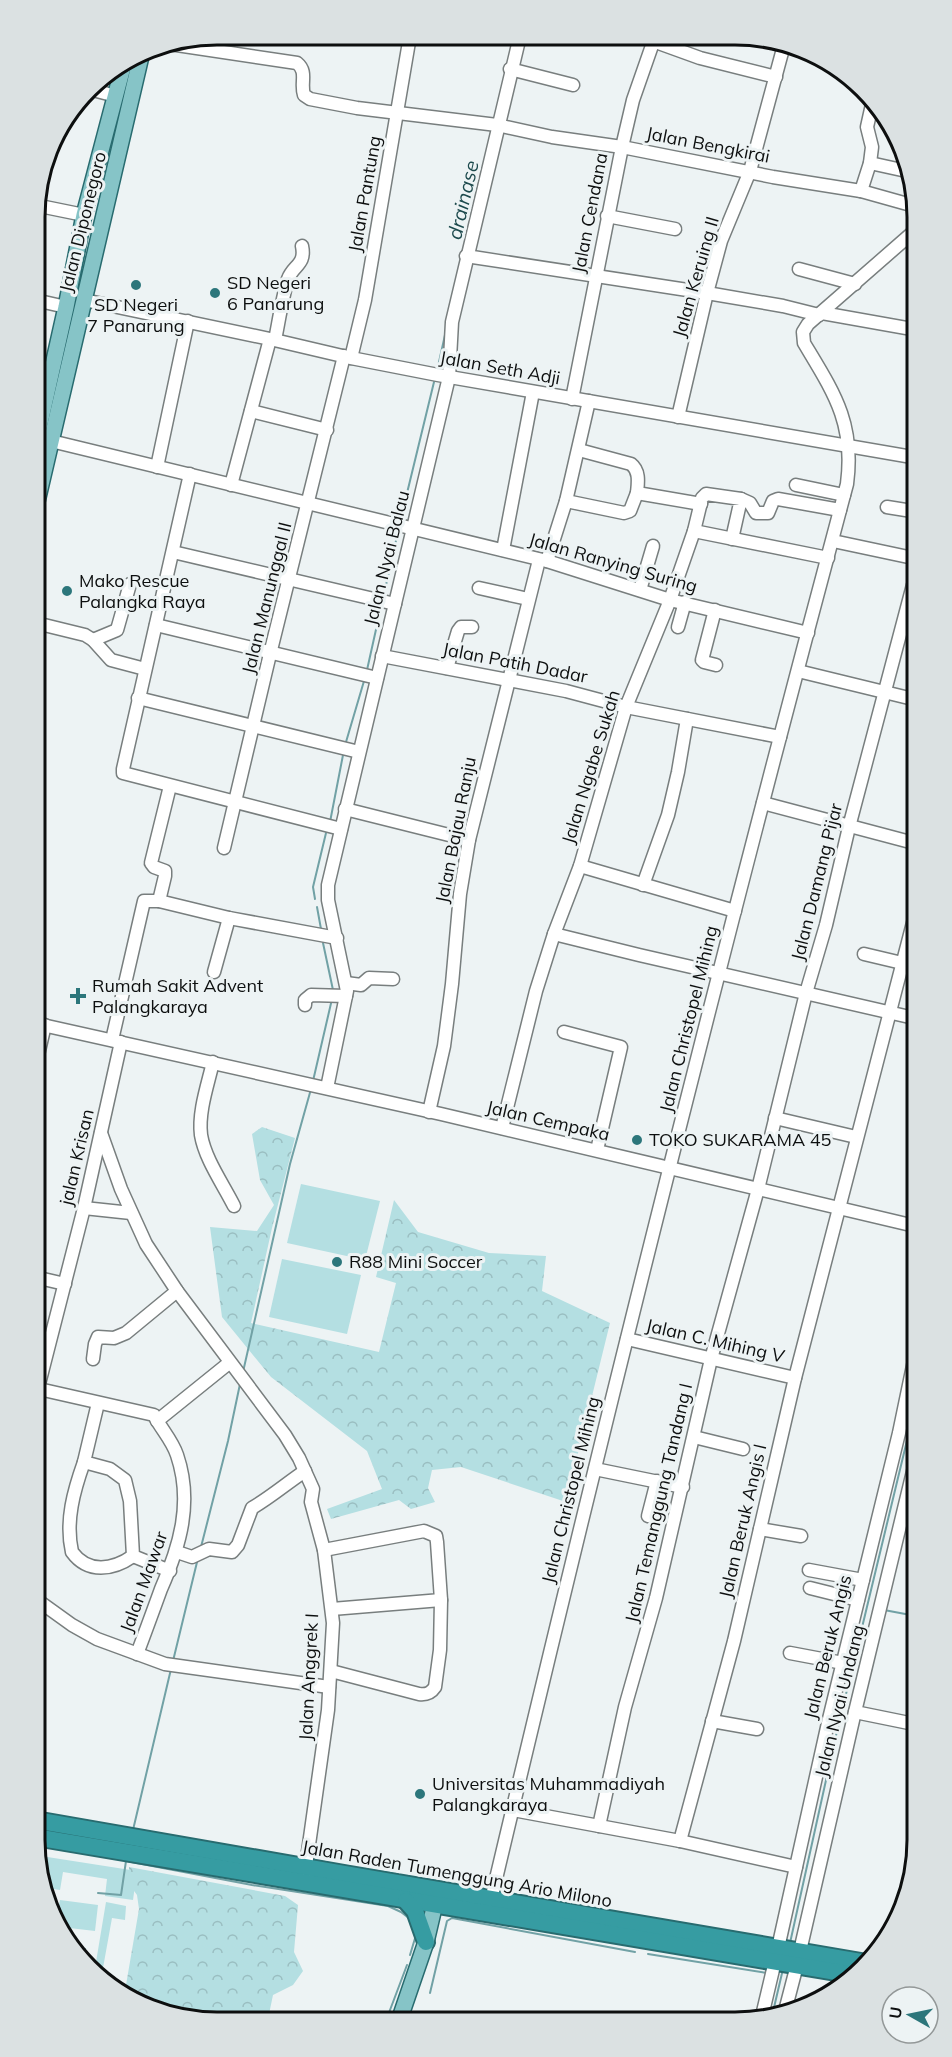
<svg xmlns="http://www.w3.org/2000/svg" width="952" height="2057" font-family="Mulish,sans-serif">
<defs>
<pattern id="forest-crowns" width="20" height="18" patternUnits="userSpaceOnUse" patternTransform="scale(1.5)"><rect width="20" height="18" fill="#b4dfe2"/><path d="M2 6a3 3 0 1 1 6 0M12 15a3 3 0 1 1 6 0" fill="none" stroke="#9abec1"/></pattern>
</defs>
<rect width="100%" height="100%" fill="#edf3f4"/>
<g fill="#b4dfe2">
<path d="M301,1184l79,17 -15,59 -78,-17z"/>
<path d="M282,1259l79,16 -14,59 -78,-17z"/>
<path d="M41,1856l96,15 -4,29 -28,-4 2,-17 -44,-7 -3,18 -19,-3z"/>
<path d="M60,1900l38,5 -3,26 -34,-4 -1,3 -4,-10z"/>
<path d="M106,1902l20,4 -1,14 -13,-2 -11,61 -7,-5z"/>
</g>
<g fill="url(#forest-crowns)">
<path d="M262,1127l33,11 -23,90 -21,95 128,29 17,-69 -20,-6 18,-77 24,32 71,21 57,3 -4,35 68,32 -44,179 -105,-35 -29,3 -4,18 7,14 -24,7 -12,-9 -68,19 -4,-10 55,-20 -15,-38 -96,-74 -49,-60 -12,-90 47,4 17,-26 -14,-25 -8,-46z"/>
<path d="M129,1867l156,29 13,9 -4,47 9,19 -10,14 -20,10 -5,24h-86l-32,-16 -24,-18 13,-76 -2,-14 -8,-11z"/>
</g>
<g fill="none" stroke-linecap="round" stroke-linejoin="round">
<g stroke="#71a1a5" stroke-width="2">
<path d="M437,371l8,-36"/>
<path d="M400,522l34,-140"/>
<path d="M384,594l13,-58"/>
<path d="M367,670l14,-63"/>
<path d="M346,742l18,-61"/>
<path d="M330,822l13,-67"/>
<path d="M315,899l-2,-12 13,-54"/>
<path d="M317,907l4,22"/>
<path d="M323,943l10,47"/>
<path d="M313,1081l19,-82"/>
<path d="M243,1372l47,-208 21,-75"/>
<path d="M201,1547l27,-106 12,-57"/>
<path d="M884,1610l32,6"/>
<path d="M173,1661l25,-103"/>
<path d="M133,1830l38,-161"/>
<path d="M126,1861l126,24 136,21 13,6 9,7"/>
<path d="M98,1893l23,2 5,-34"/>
<path d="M790,1943l44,-199 82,-341"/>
<path d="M648,1954l119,19"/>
<path d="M410,1955l6,-20"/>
<path d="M83,1962l2,-13"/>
<path d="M430,1993l17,-72 5,-3 183,34"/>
<path d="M772,2016l11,-47"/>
<path d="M387,2018l20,-53"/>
</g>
<g stroke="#787e7e" stroke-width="15">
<g id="minor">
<path d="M653,41l47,17 76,19"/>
<path d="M170,44l127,19c11,9 3,20 7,32l6,4 47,9 140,17 55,12 70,10 151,30 88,14 50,14"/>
<path d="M510,69l63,16"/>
<path d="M89,89l27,7"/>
<path d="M870,163l41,9"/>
<path d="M861,191l9,-28 2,-16 -5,-20 6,-27"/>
<path d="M35,205l49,10"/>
<path d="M607,216l68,13"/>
<path d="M466,256l241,37 76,13 36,9"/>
<path d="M799,269l56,15"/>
<path d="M35,300l31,7"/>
<path d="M84,300l186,39 81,19 87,17 474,82"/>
<path d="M822,313l90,16"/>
<path d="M275,340c4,-20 7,-41 13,-61 5,-14 18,-14 14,-33"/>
<path d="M351,358l14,-58 45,-264"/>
<path d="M572,399l50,-252 11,-47 22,-63"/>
<path d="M251,411l76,19"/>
<path d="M678,417l29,-124 14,-52 29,-70 34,-126"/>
<path d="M51,441l496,120 123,39 138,33"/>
<path d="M579,450l52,14c9,7 7,19 6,29l64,11"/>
<path d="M157,467l31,-146"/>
<path d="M190,474l-67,295v4l218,56"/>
<path d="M231,485l39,-146"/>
<path d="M796,485l48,10"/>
<path d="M741,499l9,4 6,10h12l5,-12 5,-2 62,11"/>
<path d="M566,501l58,12 6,-2 7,-18"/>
<path d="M887,507l25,4"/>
<path d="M694,531l134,27"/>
<path d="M833,541l80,17"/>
<path d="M503,550l30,-158"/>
<path d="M173,552l222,52"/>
<path d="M547,561l19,-60 23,-100"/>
<path d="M479,588l49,11"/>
<path d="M640,590l13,-44"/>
<path d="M715,610l-13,50 2,2 12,3"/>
<path d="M36,623l49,12 8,5 18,20 34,9"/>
<path d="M156,625l221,53"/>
<path d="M678,627l7,-25"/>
<path d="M93,640l24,-10 13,-46"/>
<path d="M382,656l184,35 60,16 154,30"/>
<path d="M447,668l11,-37 3,-4h11"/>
<path d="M798,671l115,28"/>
<path d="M138,698l221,54"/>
<path d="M763,803l151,40"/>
<path d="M345,809l124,31"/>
<path d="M224,848l46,-194 74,-298"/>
<path d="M580,866l155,45"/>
<path d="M643,885l25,-70 10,-43 9,-53"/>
<path d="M159,901l6,-25v-5l-11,-4 -3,-4 19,-77"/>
<path d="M554,934l85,21 275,63"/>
<path d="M864,954l38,9"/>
<path d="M214,972l15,-54"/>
<path d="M346,983l15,2 8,-7 24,1"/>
<path d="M305,1005v-5l6,-5 35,1"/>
<path d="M38,1024l403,90 474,112"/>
<path d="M564,1032l57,15 -24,103"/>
<path d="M112,1040l32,-139h15l70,17 108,20"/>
<path d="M38,1055l7,-30"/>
<path d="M213,1062c-5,22 -15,50 -12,73 4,24 22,49 33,71"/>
<path d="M327,1088l20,-97 -19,-91v-15l121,-508 3,-55 68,-286"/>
<path d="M429,1112l15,-66 8,-62 8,-90 9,-54 70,-280"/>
<path d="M775,1118l81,19"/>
<path d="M502,1128l34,-137 18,-57 26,-68 46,-159 44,-107 24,-69 8,-33 4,-4 35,5 -9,40"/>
<path d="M101,1133l20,56 25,55 31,47 108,144 14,23 14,31 -2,13 13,48 9,73 -5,87 -23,163"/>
<path d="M84,1208l47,5"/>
<path d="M39,1278l26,6"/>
<path d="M627,1339l168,39"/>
<path d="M93,1359l2,-15 3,-7 16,1 12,-5 51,-42"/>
<path d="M39,1384l45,-176 37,-166"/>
<path d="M39,1389l115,26c7,14 18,25 23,40 16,47 3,91 -16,134 -8,22 -16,44 -24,65"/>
<path d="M98,1403l-14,59 26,7 15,11 5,21 3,55 37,15"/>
<path d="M157,1421l72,-58"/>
<path d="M694,1437l49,12"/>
<path d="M84,1462c-10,28 -19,59 -12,90 16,22 41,18 61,4"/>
<path d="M595,1469l88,18"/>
<path d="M648,1516l9,-35"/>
<path d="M760,1529l41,7"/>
<path d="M324,1550l100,-19 12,5 1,6 4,58 -109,9"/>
<path d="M177,1552l15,5 17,-8 23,3 6,-7 14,-37c19,-11 35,-25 53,-37"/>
<path d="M809,1570l54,10"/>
<path d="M810,1588l48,12"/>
<path d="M40,1602l32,23 25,14 68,25 164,23"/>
<path d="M790,1653l53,10"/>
<path d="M331,1671l88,23c8,1 12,-1 16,-7l5,-37 1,-50"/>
<path d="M855,1712l54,11"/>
<path d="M712,1721l45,8"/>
<path d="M513,1810l167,31 116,26"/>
<path d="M599,1826l26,-119 31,-109 55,-239 47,-170 48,-196 20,-68 23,-98 64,-242"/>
<path d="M680,1841l54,-200 61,-263 119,-459"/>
<path d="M491,1900c112,-474 230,-946 356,-1416 8,-61 -13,-91 -43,-141l-1,-11 5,-8 103,-90"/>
<path d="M778,1948l50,-225 71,-290 16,-77"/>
<path d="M800,1951l54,-235 62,-257"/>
<path d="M784,2015l13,-50"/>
<path d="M762,2016l13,-55"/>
</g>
</g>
<g stroke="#286b6f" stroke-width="18">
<g id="major">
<path d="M36,441l30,-134 18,-92 40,-152"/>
<path d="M36,506l106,-454"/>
<path d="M400,2018l26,-76 11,-47"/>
</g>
</g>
<g stroke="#286b6f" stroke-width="20">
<g id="highway">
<path d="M41,1821c275,49 551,95 826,142"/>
<path d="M41,1838l813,137"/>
<path d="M406,1901l9,10 11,31"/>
</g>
</g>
<use href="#minor" stroke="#fff" stroke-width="12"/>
<use href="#major" stroke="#86c4c7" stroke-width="15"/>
<use href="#highway" stroke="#369ca2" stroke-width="16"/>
</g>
<g fill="#2c767b" stroke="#edf3f4" stroke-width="2">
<circle cx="136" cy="285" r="6"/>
<circle cx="215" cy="293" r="6"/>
<circle cx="67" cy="591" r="6"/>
<path d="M75 987h6v6h6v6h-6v6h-6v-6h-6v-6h6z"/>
<circle cx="637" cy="1140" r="6"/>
<circle cx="337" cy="1262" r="6"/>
<circle cx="420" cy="1794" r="6"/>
</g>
<g text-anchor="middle" stroke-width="6" stroke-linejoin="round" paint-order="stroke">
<g font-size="18" fill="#0d0f0f" stroke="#edf3f4">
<text transform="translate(708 145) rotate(11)" y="6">Jalan Bengkirai</text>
<text transform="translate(365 194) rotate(-80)" y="6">Jalan Pantung</text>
<text transform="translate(590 213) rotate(-79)" y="6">Jalan Cendana</text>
<text transform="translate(83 222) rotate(-76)" y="6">Jalan Diponegoro</text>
<text transform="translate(696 277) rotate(-74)" y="6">Jalan Keruing II</text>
<text transform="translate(500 368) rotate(10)" y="6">Jalan Seth Adji</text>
<text transform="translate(387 558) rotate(-76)" y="6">Jalan Nyai Balau</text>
<text transform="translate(613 563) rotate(16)" y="6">Jalan Ranying Suring</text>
<text transform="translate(267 598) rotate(-76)" y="6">Jalan Manunggal II</text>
<text transform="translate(515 663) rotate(11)" y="6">Jalan Patih Dadar</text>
<text transform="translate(591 767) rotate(-73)" y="6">Jalan Ngabe Sukah</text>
<text transform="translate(456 830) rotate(-79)" y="6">Jalan Bajau Ranju</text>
<text transform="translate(817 882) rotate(-76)" y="6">Jalan Damang Pijar</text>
<text transform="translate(689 1019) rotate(-76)" y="6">Jalan Christopel Mihing</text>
<text transform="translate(548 1121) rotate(13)" y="6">Jalan Cempaka</text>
<text transform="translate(77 1157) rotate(-77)" y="6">jalan Krisan</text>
<text transform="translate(715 1341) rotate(13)" y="6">Jalan C. Mihing V</text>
<text transform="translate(571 1490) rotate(-76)" y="6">Jalan Christopel Mihing</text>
<text transform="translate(659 1503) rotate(-77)" y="6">Jalan Temanggung Tandang I</text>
<text transform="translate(743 1521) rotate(-77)" y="6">Jalan Beruk Angis I</text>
<text transform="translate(144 1582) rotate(-70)" y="6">Jalan Mawar</text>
<text transform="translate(828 1647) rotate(-76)" y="6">Jalan Beruk Angis</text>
<text transform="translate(309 1677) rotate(-87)" y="6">Jalan Anggrek I</text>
<text transform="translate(840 1701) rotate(-76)" y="6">Jalan Nyai Undang</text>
<text transform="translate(457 1874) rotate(10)" y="6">Jalan Raden Tumenggung Ario Milono</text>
</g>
<g font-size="18" fill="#0d0f0f" stroke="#edf3f4" text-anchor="start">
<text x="227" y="289">SD Negeri<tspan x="227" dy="21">6 Panarung</tspan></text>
<text x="136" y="311" text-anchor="middle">SD Negeri<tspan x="136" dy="21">7 Panarung</tspan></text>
<text x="79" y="587">Mako Rescue<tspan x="79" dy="21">Palangka Raya</tspan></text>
<text x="92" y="992">Rumah Sakit Advent<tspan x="92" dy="21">Palangkaraya</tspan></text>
<text x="649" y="1146">TOKO SUKARAMA 45</text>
<text x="349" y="1268">R88 Mini Soccer</text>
<text x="432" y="1790">Universitas Muhammadiyah<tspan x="432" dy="21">Palangkaraya</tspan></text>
</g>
<g font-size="20" font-style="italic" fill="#1d4a4d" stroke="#edf3f4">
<text transform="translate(463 200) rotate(-77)" y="7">drainase</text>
</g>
</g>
<path d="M0 0H952V2057H0ZM217 45H735A172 172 0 0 1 907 217V1840A172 172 0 0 1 735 2012H217A172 172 0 0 1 45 1840V217A172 172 0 0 1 217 45Z" fill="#dbe1e2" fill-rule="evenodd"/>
<path fill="none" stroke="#0d0f0f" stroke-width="3" d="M217 45H735A172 172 0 0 1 907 217V1840A172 172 0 0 1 735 2012H217A172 172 0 0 1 45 1840V217A172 172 0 0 1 217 45Z"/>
<g transform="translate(910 2015) rotate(279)"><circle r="28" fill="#edf3f4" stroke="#939898" stroke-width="1.5"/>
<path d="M0-4.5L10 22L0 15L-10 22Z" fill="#2c767b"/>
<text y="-9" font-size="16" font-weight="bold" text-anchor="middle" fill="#0d0f0f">U</text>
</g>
</svg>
